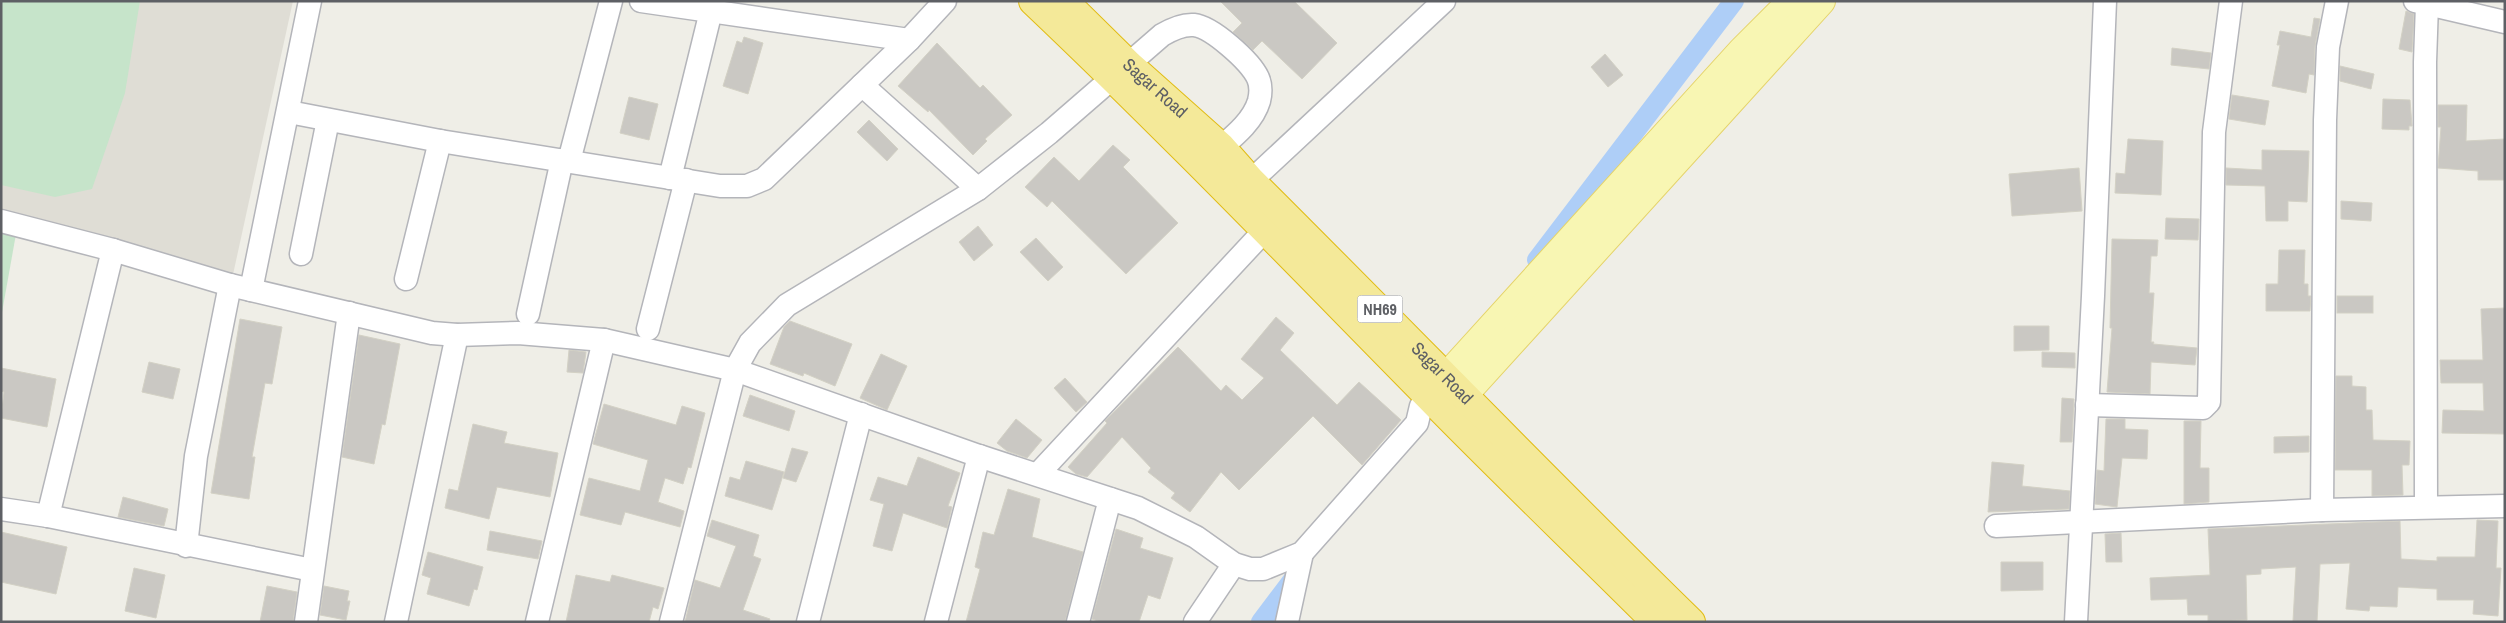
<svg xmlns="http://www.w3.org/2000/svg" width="2506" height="623" font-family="'Archivo Narrow',sans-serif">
<rect width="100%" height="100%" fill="#efeee7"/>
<path fill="#dfddd5" d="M1,1h292l-61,278 -231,-66z"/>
<g fill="#c6e4ca">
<path d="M1,1h139l-15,92 -33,96 -37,8 -54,-12z"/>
<path d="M1,230l15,4 -15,84z"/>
</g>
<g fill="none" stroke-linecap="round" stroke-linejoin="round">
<g stroke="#aecef7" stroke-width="20">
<path d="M1537,260l197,-259"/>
<path d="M1261,622l37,-49"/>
</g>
</g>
<g fill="#cac8c3" stroke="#d3d1c5">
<path d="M1220,1h74l43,42 -35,36 -40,-38 -9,9 -20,-18 9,-9z"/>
<path d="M2406,11l8,3 -2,38 -13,-3z"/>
<path d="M2314,18l6,1 -5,27 -1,29 -5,-1 -3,19 -34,-7 8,-41h-3l3,-14 31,6z"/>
<path d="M744,37l19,6 -15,51 -25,-8 14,-45 5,2z"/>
<path d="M937,43l43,45 3,-3 29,30 -27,24 2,2 -14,14 -44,-45 -1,2 -30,-26z"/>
<path d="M2172,48l39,5 -2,16 -38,-4z"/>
<path d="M1605,54l18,21 -15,12 -17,-20z"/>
<path d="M2340,66l34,8 -3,15 -31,-8z"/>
<path d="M2232,95l37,6 -4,24 -36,-6z"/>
<path d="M629,97l29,7 -9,36 -29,-7z"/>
<path d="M2383,99l27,1 2,26h-3v4l-27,-1z"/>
<path d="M2438,105h29l-1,36 39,-2v41h-27v-9l-40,-3 3,-41h-3z"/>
<path d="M869,120l29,29 -11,12 -30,-29z"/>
<path d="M2128,139l35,2 -2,54 -46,-2 1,-20 9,1z"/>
<path d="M1113,145l17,15 -7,7 55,56 -52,51 -74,-73 -5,6 -22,-20 29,-30 25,24z"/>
<path d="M2262,150l47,1 -2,51 -19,-1v20h-22l-1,-35 -39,-1v-17l36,2z"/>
<path d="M2079,168l3,43 -70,5 -3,-42z"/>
<path d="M2341,201l31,2 -1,18 -30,-2z"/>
<path d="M2166,218l33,1 -1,21 -33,-1z"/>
<path d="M978,226l15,19 -19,16 -15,-19z"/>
<path d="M1036,238l27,29 -15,14 -28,-29z"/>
<path d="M2112,239l46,1 -1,16h-6l-2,37h5l-3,49h3l-1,2 44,4 -2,17 -44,-3 -1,32 -43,-2 5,-64h-2z"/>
<path d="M2279,250h26l-1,34h4v12h3l-1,15h-44v-27h12z"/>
<rect x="2337" y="296" width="36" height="17"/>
<path d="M2505,308v126l-63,-1 1,-23 41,1 -1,-28h-42l-1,-23h43l-2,-51z"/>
<path d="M1276,317l18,16 -14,17 57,55 22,-23 42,38 -39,45 -49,-49 -74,74 -18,-18 -31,40 -19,-14 4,-5 -27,-21 3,-4 -29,-31 -35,40 -11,-3 -8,-7 39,-44 -2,-2 73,-74 43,44 5,-6 16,15 22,-22 -23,-19z"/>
<path d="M240,319l42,8 -10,57 -7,-1 -13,74h3l-6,42 -38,-6z"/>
<path d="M790,321l62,23 -17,42 -31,-13 -1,3 -33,-12 14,-37z"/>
<path d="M2014,326h35v24l-35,1z"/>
<path d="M359,335l41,9 -15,81 -3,-1 -8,40 -32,-7z"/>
<path d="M569,350l17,2 -3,21 -16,-1z"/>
<path d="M2042,352l33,1v15l-33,-1z"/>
<path d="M881,354l26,12 -20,44 -27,-12z"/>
<path d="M149,362l31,7 -7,30 -31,-7z"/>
<path d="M1,368l55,11 -9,48 -46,-9 3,-26 -3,-1z"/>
<path d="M2336,376h16v10l14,1v23h6l1,30 37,1 -1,24h-7l1,30 -31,1v-26h-37z"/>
<path d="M1065,378l22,24 -11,10 -22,-24z"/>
<path d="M750,395l45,16 -6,20 -46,-15z"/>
<path d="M2062,398l12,1 -2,43h-12z"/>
<path d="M604,404l72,21 6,-19 23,7 -14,55 -3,-1 -5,17 -18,-6 -7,24 26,9 -4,16 -55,-15 -4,13 -41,-10 9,-37 51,13 8,-31 -55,-16z"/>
<path d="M1016,419l26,21 -15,18 -20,-7 -10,-8z"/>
<path d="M2106,419h19v10l23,1 -1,29 -25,-1 -5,49 -22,-3 2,-34 7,1z"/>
<path d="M2184,421h17l-1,47h9v34l-25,2z"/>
<path d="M473,424l34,8 -3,11 54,10 -8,44 -53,-10 -8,32 -44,-11 4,-19 9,2z"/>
<path d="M2309,436v16l-35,1v-16z"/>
<path d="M792,448l16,4 -12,30 -13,-4z"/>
<path d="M918,457l42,16 -12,33 4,1 -5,21 -44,-15 -11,38 -19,-5 11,-42 -14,-4 8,-23 29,9z"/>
<path d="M746,461l38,11 -12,38 -47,-14 5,-19 10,3z"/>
<path d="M1992,462l32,3 -2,21 48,5 -1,18 -81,3z"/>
<path d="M1008,489l32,10 -8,38 51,15 -18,70h-99l14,-53 -5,-2 8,-35 11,3z"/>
<path d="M123,497l45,12 -4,17 -46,-9z"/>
<path d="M712,520l47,15 -6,21 8,3 -18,51 27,9 -1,3h-84l10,-42 25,8 16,-42 -29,-10z"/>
<path d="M2477,520l21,1 -2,47h5l-3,48 -25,-2 1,-14h-37v-11l-39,-2 -1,20 -27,-1 -1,5 -23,-2 4,-46 -30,1 -3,58 -24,-1 3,-54 -35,2v5l-15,1 1,45 -39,1v-6h-20l-1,-16 -36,1 -1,-22 60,-3 -2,-46 192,-8 1,38 36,2v-4h38z"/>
<path d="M1116,529l27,9 -3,10 33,10 -13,41 -12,-4 -9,27h-38l-9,-3z"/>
<path d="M490,531l52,10 -4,18 -51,-9z"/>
<path d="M1,532l66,15 -11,47 -55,-12z"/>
<path d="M2121,533l1,29h-16l-1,-28z"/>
<path d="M428,552l55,15 -6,23 -3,-1 -5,17 -42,-12 4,-16 -9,-3z"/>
<path d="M2001,562h42v28l-42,1z"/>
<path d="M134,568l31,7 -9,43 -31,-7z"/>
<path d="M576,575l34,7 2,-7 52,13 -6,21 -5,-2 -4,15h-83z"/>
<path d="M267,586l30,6 -4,30h-33z"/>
<path d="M324,586l25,5 -2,10h3l-4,19 -26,-5z"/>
</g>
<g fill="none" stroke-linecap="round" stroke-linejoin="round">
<g stroke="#b4b5ba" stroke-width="25">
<g id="minor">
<path d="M641,1l268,39"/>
<path d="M2415,1l90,21"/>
<path d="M862,85l116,104"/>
<path d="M289,112l151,29 280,45h27l17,-7 145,-139 36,-39"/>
<path d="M569,161l42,-160"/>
<path d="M670,178l41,-167"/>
<path d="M1238,193l206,-192"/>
<path d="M1,221l112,29 117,35 202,48 25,2 61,-2 86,7 131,30 244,86 159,52 58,29 38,27 16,5h13l39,-16 115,-130 4,-17 8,-9"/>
<path d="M301,254l27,-134"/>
<path d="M406,279l34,-138"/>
<path d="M251,290l59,-289"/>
<path d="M528,314l34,-154"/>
<path d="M648,329l38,-149"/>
<path d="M2087,405l116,3 6,-6 5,-270 17,-131"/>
<path d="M1038,474l228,-245"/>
<path d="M2426,506l-1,-444 2,-58"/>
<path d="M1,509l47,7 264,54"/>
<path d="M2322,510l3,-390 3,-73 9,-46"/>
<path d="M48,516l65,-266"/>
<path d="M1996,526l326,-16 183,-4"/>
<path d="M186,546l10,-90 34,-171"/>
<path d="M306,622l43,-309"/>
<path d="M396,622l61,-287"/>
<path d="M537,622l67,-282"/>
<path d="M671,622l64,-252 15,-27 37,-38 191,-116 71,-56 113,-98c10,-6 21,-11 32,-10 18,2 56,36 64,53 3,7 3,15 1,23 -7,24 -33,41 -50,57"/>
<path d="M808,622l53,-208"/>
<path d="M936,622l43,-166"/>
<path d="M1078,622l32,-123"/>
<path d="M1195,622l39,-58"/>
<path d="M1287,622l15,-69"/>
<path d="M2076,622l17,-326 12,-295"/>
</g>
</g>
<g stroke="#e5d369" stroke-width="30">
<g id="major">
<path d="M1431,394l311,-343 50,-50"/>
<path d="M1447,413l374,-412"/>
</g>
</g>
<g stroke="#e1bc15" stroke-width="30">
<g id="highway">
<path d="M1033,1c135,128 263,261 394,394 75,77 153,151 229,227"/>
<path id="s1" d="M1064,1l65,64 92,82 30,34c147,146 291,296 440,441"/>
</g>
</g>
<use href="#minor" stroke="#fff" stroke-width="22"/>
<use href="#major" stroke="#f8f6b3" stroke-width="28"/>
<use href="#highway" stroke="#f4e999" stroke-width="28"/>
</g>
<g text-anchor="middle" stroke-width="4" stroke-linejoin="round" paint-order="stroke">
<rect fill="#fff" stroke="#8e9093" stroke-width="1" x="1357.5" y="295.5" width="45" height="27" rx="4"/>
<g font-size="16" font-weight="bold" fill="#5e6065">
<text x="1380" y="315">NH69</text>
</g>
<g font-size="18" fill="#5e6065" stroke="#fff">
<text dy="6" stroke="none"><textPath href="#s1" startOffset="126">Sagar Road</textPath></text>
<text dy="6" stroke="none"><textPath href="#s1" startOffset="531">Sagar Road</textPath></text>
</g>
</g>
<rect width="2506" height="623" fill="none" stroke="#5e6065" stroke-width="5"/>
</svg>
